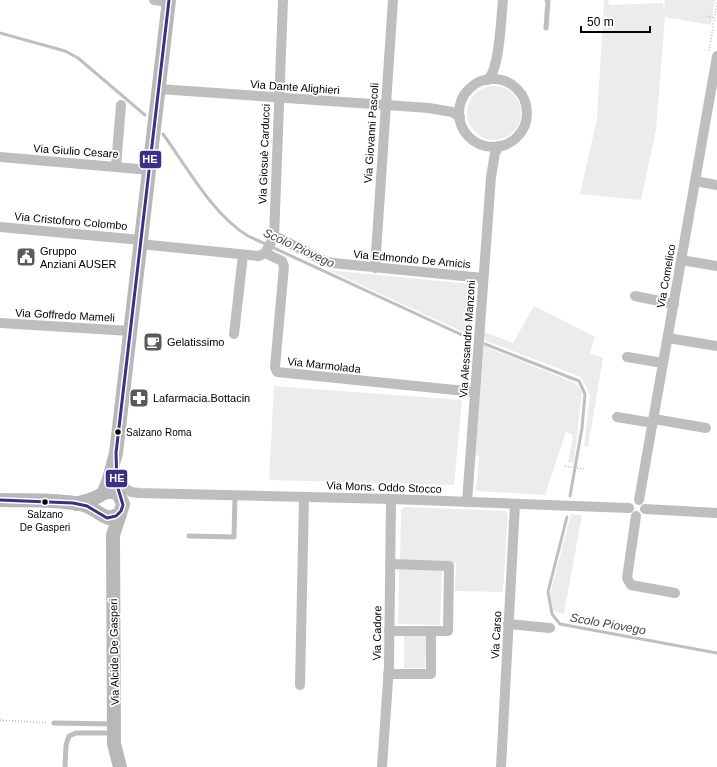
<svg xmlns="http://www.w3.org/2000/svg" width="717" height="767" font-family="Helvetica,sans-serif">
<rect width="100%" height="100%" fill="#fff"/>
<g fill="#ececec">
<path d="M604,0h4l1,5 54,-2 1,9 1,-12h50l-4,25 -46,-8 -9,113 -15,70 -61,-6 17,-75z"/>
<circle cx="494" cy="113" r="27"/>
<path d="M328,270l142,14 3,5 -3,43 -9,-1z"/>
<path d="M534,306l61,31 -5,16 13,5 -15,89 -4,-1 6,-51 -9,-18 -97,-37v-8l29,11z"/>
<path d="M484,346l88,36 5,3 5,7 -8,71 -6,-1 5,-27 -7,-3 -21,63 -69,-4 3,-35 -4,-1z"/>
<path d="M274,386l188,14 -8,85 -185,-5z"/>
<path d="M405,507l101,4 2,3 -5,78 -48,-1 1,-28 -56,-1 1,-52z"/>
<path d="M571,514l11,1 -18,99 -11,-3 -3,-16z"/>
<path d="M399,569h43l-2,56 -42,-1z"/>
<path d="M404,636h23l-2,32h-21z"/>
</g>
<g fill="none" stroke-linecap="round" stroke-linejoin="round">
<g stroke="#bfbfbf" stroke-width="3">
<path d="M0,33l65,18 13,7 67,57"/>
<path d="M163,134c24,33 50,81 85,102l214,99"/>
<path d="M485,344l94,37 6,13 -3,34 -12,68"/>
<path d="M567,517l-19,75 4,22 8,10 157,29"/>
</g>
<g stroke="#b9b9b9" stroke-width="1.5" stroke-dasharray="1 2" stroke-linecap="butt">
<path d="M706,16l8,2"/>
<path d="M709,51l8,-49"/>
<path d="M565,466l19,3"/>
<path d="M0,720l48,3"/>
</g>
<g stroke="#bebebe" stroke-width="5">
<path d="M546,28l2,-28h-1"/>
<path d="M189,536l45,1 1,-42"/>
<path d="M54,723l59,1"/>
<path d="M65,767l1,-22 3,-9 7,-3h38"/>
</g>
<g stroke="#bebebe" stroke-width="10">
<path d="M154,0l15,2"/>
<circle cx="493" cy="113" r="34"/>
<path d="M487,80c13,-8 14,-64 16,-80"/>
<path d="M159,89l270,19 23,4 8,5"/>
<path d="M0,157l150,13"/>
<path d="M116,166l5,-61"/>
<path d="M695,181l22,4"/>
<path d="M0,227l141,13"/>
<path d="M274,237l5,1 45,23 9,2 150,15"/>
<path d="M140,244l119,12 6,-3 9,-16 9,-237"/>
<path d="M265,253l17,8 2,5 -9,101 2,5 198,20"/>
<path d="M681,260l36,6"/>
<path d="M375,268l18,-268"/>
<path d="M635,296l39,8"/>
<path d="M0,323l130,8"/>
<path d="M234,334l9,-79"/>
<path d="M668,338l49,8"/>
<path d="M627,357l36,6"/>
<path d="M617,417l36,6"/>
<path d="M654,419l52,9"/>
<path d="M117,482l14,10 8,1 253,6 237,9"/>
<path d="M639,500l78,-444"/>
<path d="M467,502l24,-325 4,-24 4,-7"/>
<path d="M645,509l72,4"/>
<path d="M636,516l-9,62 4,7 44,8"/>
<path d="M508,624l42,4"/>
<path d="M389,631h59l1,-65 -59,-2"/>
<path d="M388,674h43v-43"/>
<path d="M300,685l4,-188"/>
<path d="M382,767l7,-101 2,-167"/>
<path d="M501,767l14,-263"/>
</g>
<g stroke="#b8b8b8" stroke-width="14">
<path d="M104,492l5,-13 7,-26 53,-453"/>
<path d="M0,500c27,1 58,-1 84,5 10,3 15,10 25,13l11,-4 3,-10 -4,-9c-12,-8 -17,1 -27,4 -5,2 -11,3 -16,5"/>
<path d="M120,514l-7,21 1,209 6,23"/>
</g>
<g stroke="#fff" stroke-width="6">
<path id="bus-1" d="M0,500l73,3 14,3 20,12 9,-2 5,-5 2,-6 -6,-20 -1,-32 53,-453"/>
</g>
<use href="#bus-1" stroke="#393185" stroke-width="3"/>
</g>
<defs>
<g id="civic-square" transform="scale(1)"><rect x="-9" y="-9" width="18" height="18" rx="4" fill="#595959" stroke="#fff"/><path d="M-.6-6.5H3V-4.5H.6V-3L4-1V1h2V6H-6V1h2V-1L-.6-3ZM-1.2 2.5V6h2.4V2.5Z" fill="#fff"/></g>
<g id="cafe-square" transform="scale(1)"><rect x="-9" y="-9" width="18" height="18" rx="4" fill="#595959" stroke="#fff"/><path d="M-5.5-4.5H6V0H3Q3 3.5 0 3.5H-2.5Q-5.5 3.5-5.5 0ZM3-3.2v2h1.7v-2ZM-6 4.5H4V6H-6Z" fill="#fff"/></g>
<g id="pharmacy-square" transform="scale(1)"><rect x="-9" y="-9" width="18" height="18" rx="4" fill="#595959" stroke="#fff"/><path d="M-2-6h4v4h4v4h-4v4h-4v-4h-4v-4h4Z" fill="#fff"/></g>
</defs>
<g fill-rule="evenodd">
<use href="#civic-square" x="26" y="257"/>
<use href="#cafe-square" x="153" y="342"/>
<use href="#pharmacy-square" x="139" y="398"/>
</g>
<g fill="#000" stroke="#fff" stroke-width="1.5">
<circle cx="118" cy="432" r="3.5"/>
<circle cx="45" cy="502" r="3.5"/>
</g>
<g text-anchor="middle" stroke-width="3.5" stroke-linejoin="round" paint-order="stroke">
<g font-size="10" fill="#000" stroke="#fff" text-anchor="start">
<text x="126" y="436">Salzano Roma</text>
<text x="45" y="518" text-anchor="middle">Salzano<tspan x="45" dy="13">De Gasperi</tspan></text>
</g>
<g font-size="11" fill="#000" stroke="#fff">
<text transform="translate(295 87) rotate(4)" y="4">Via Dante Alighieri</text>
<text transform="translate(371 133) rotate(-86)" y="4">Via Giovanni Pascoli</text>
<text transform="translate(76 151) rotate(4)" y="4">Via Giulio Cesare</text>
<text transform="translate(264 154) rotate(-88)" y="4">Via Giosuè Carducci</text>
<text transform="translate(71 221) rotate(5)" y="4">Via Cristoforo Colombo</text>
<text transform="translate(412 259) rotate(5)" y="4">Via Edmondo De Amicis</text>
<text transform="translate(666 276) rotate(-80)" y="4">Via Comelico</text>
<text transform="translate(65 315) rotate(3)" y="4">Via Goffredo Mameli</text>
<text transform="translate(467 339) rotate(-86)" y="4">Via Alessandro Manzoni</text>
<text transform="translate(324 365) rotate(6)" y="4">Via Marmolada</text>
<text transform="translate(384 487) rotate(2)" y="4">Via Mons. Oddo Stocco</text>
<text transform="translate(377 633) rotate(-89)" y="4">Via Cadore</text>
<text transform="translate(496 635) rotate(-87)" y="4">Via Carso</text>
<text transform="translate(114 652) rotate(-91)" y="4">Via Alcide De Gasperi</text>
</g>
<g font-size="11" fill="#000" stroke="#fff" text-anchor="start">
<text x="40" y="255">Gruppo<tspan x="40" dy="13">Anziani AUSER</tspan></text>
<text x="167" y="346">Gelatissimo</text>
<text x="153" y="402">Lafarmacia.Bottacin</text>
</g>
<g font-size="12" font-style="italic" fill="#444" stroke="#fff">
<text transform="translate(299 248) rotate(25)" y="4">Scolo Piovego</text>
<text transform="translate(608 624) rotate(10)" y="4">Scolo Piovego</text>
</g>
</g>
<g stroke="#fff" stroke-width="1.5">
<rect x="139" y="150" width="23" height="19" rx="4" fill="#393185"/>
<rect x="105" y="469" width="23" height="19" rx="4" fill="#393185"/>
</g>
<g font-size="11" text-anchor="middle" font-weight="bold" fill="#fff">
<text x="150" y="163">HE</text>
<text x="117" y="482">HE</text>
</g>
<path d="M581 26v6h69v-6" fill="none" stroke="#000000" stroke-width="2"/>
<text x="587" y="26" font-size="12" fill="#000000" stroke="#ffffff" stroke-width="3" paint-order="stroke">50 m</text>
</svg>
